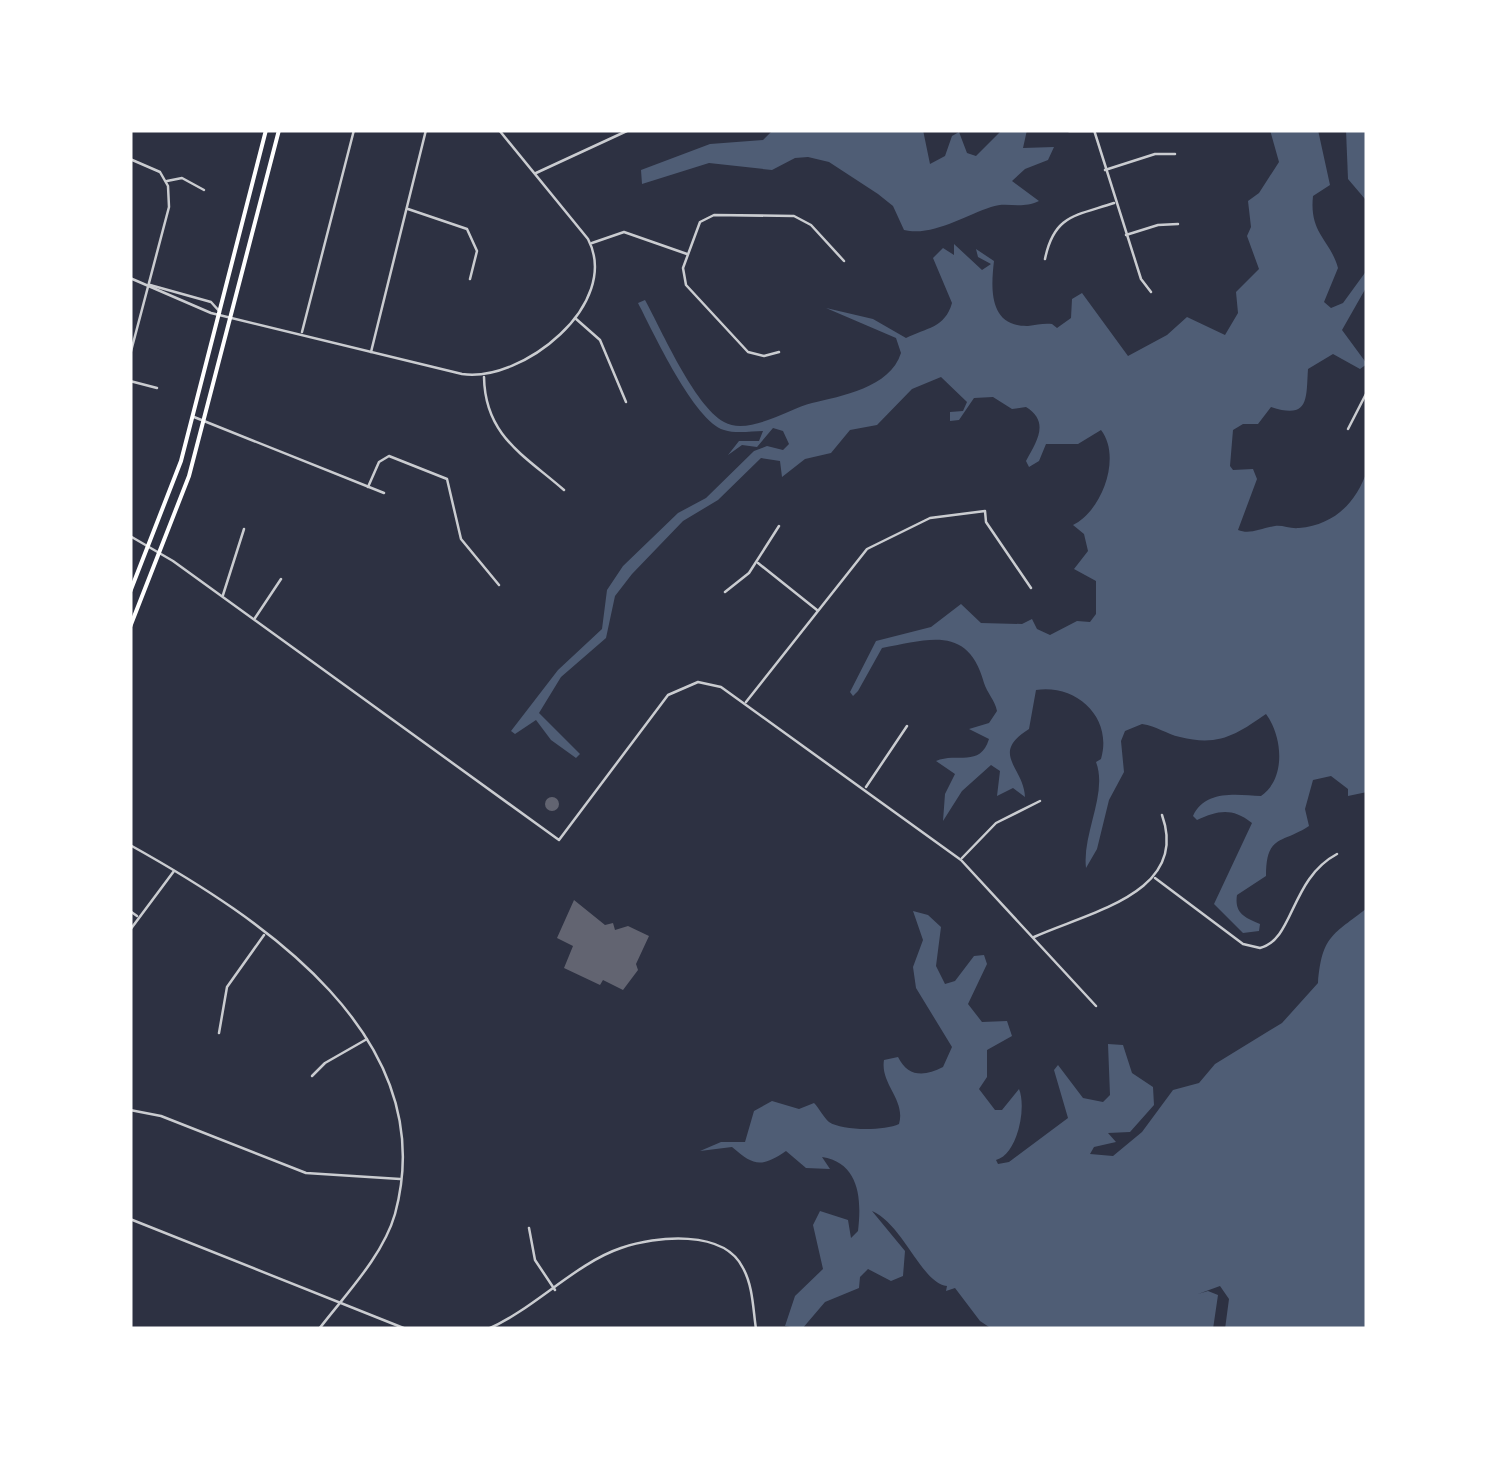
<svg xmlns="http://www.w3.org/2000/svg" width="1497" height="1459" font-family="Ubuntu,sans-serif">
<rect width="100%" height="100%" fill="#2d3142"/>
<g fill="#4f5d75">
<path d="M773,130h150l7,34 15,-8 7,-20 7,-4 8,21 9,3 26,-26h25l-4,18 31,-1 -6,13 -23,9 -13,12 27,20c-20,9 -31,0 -48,6 -25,8 -59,30 -87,23l-11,-24 -15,-12 -49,-32 -21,-5 -13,1 -23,12 -63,-7 -67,21 -1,-14 69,-26 53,-4z"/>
<path d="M1270,130h48l12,55 -17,11c-4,38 17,43 25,72l-14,34 7,6 12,-5 24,-33v16l-25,44 25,34 -7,5 -27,-15 -25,15c-2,29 2,51 -37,38l-13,17h-15l-10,6 -3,36 3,4 20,-1 4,10 -19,51c12,5 23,-2 37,-4 8,-1 15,3 24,2 35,-3 57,-25 68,-57v321l-19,4v-7l-17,-13 -18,4 -8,29 4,17c-27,18 -43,8 -43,50l-29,19c-3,19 9,23 23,29l-1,7 -16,2 -29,-29 38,-81c-21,-16 -34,-12 -55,-3l-4,-4c12,-27 45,-21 68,-20 25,-17 22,-59 5,-82 -29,20 -47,33 -86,23 -14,-3 -23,-11 -38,-13l-17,7 -4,10 3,31 -15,28 -12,49 -11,19c-4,-35 22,-74 10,-106l5,-3c12,-41 -24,-75 -65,-69l-7,39c-40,25 -5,38 -4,68l-12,-9 -16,8 3,-25 -9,-6 -29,26 -19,30 2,-27 10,-20 -19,-13c21,-9 44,7 53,-22l-20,-10 20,-6 8,-12c-2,-11 -10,-18 -13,-28 -16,-59 -56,-43 -102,-35l-24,43 -5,5 -3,-4 26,-51 55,-14 30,-23 20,19 41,1 10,-5 5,10 13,6 27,-14 13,1 6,-8v-33l-22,-12 14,-18 -4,-17 -11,-9c29,-14 49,-68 28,-95l-23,14h-32l-7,17 -10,6 -3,-6c11,-20 24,-39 0,-54l-14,2 -19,-12 -19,1 -15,22 -9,1v-9l13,-1 4,-9 -26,-25 -29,12 -35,36 -27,5 -19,23 -26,6 -23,18 -2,-16 -19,-3 -43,42 -35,21 -51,53 -17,22 -9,42 -45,39 -22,36 41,41 -4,4 -25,-18 -15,-20 -21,14 -4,-3 47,-61 44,-41 5,-39 16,-24 55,-53 28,-15 48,-47 13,-5 16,4 6,-6 -6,-13 -10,-3 -16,19 -15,-2 -14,10 11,-14h20l4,-10c-11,0 -27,3 -39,-1 -30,-9 -71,-98 -86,-127l7,-3c17,31 49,105 79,122 24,14 64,-13 88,-19 29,-7 78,-15 89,-50l-5,-15 -70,-30 47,11 33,19c20,-10 39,-10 46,-35l-19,-45 10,-10 11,7v-11l28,26 9,-6 -13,-7 -2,-8 18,12c-3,26 -6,66 34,65 9,-1 15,-3 24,-2l5,4 14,-10 1,-19 10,-6 46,63 39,-21 20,-18 38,18 13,-22 -2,-21 23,-23 -12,-33 4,-9 -3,-26 11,-8 20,-31z"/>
<path d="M1346,130h21l-2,69 -17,-20z"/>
<path d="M1367,908v421h-142l4,-30 -9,-13 -22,8 10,-3 10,4 -5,34h-221l-12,-8 -25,-33 -9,3 1,-5c-25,-2 -44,-62 -75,-75l33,40 -2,25 -12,5 -23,-12 -8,8 -1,11 -34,14 -23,27 -17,-3 10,-30 28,-27 -10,-44 7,-14 28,9 3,18 7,-7c4,-33 1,-68 -36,-74l8,12 -24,-1 -20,-17c-25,17 -32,15 -54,-4l-32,4 21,-9h24l9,-31 18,-10 27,8 15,-6c5,5 10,15 15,19 13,9 55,9 70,2 7,-24 -19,-40 -15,-64l14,-3c10,20 26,20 45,10l9,-20 -36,-59 -3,-21 10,-27 -10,-29 15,4 13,12 -5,39 9,18 10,-3 19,-25 10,-1 3,9 -19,40 14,18 25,-1 5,15 -25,14v27l-8,12 16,21h7l17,-21c8,19 -2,66 -23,71l2,4 11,-2 59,-44 -14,-48 4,-5 25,33 20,4 7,-7 -2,-51 15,1 9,28 21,14 1,18 -24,27 -22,1 8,9 -22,5 -4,7 23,2 29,-24 31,-42 26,-7 16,-19 67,-41 36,-40c4,-48 15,-48 49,-75z"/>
</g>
<g fill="#626471">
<circle cx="552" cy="804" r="7"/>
<path d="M574,900l31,25 8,-2 2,7 13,-4 21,10 -13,28 2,6 -15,20 -20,-10 -3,5 -36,-17 9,-22 -16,-8z"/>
</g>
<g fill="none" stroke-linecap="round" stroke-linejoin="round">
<g stroke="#caccd0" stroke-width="2.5">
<path d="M1094,130l47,149 10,13"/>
<path d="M1069,131h24"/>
<path d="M130,159l30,13 8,14 1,21 -39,148"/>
<path d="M1105,170l50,-16h20"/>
<path d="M536,173l93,-43"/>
<path d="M167,181l15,-3 22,12"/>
<path d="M408,209l59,20 10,22 -7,28"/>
<path d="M1126,235l32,-10 20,-1"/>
<path d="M592,243l32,-11 63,22"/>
<path d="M1045,259c9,-44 30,-43 69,-56"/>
<path d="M130,278l81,35 251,61c60,9 160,-70 126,-135l-89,-109"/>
<path d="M150,285l61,17 9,10"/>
<path d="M575,318l25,22 26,62"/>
<path d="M302,332l52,-202"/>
<path d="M371,352l55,-222"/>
<path d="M779,352l-15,4 -16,-4 -62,-67 -3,-17 17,-46 14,-7 80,1 17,9 33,36"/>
<path d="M484,377c1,59 40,78 80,113"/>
<path d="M130,381l27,7"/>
<path d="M194,417l190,76"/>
<path d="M1348,429l19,-37"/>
<path d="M368,487l11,-25 10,-6 58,23 14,60 38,46"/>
<path d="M130,536l43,25 386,279 109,-145 30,-13 23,5 240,173 135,146"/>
<path d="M758,563l59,47"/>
<path d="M725,592l24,-19 30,-47"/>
<path d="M223,595l21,-66"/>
<path d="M255,618l26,-39"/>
<path d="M746,702l121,-153 63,-31 55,-7 1,11 45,66"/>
<path d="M866,787l41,-61"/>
<path d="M130,845c131,73 313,192 265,369 -12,42 -50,81 -76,115"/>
<path d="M962,858l34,-35 44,-22"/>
<path d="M1155,878l88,66 17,4c34,-8 30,-69 77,-94"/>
<path d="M130,911l7,5"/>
<path d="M130,930l44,-59"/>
<path d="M1034,937c55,-25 156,-44 128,-122"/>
<path d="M219,1033l8,-46 37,-52"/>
<path d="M312,1076l13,-13 42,-24"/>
<path d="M130,1110l31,6 145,57 94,6"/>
<path d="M130,1219l276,110"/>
<path d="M529,1228l6,32 20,30"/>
<path d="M488,1329c46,-20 88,-66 133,-81 35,-12 103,-19 122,20 10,18 10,41 13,61"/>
</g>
<g stroke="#fff" stroke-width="4">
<path d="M130,592l51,-131 85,-331"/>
<path d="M130,627l59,-151 90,-346"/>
</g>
</g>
<rect width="1497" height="1459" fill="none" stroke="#ffffff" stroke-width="265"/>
</svg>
